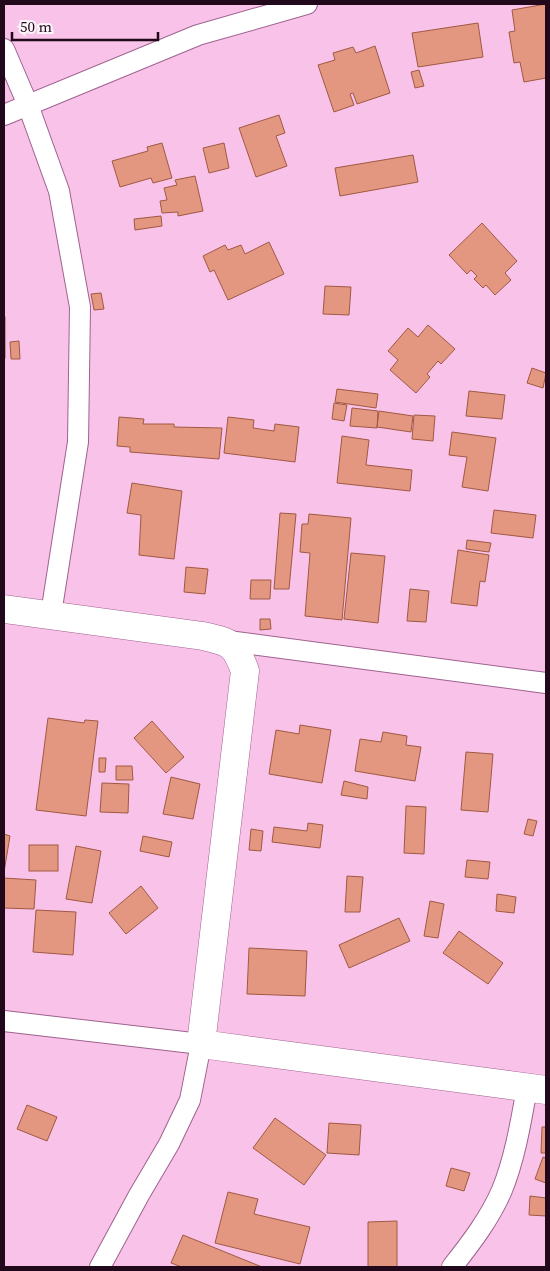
<svg xmlns="http://www.w3.org/2000/svg" width="550" height="1271" font-family="'Source Serif 4',serif">
<rect width="100%" height="100%" fill="#f9c3e9"/>
<g fill="#e49780" stroke="#a05843">
<path d="M546,4v74l-22,4 -4,-20 -6,1 -5,-31 6,-1 -3,-21z"/>
<path d="M478,23l5,34 -65,10 -6,-34z"/>
<path d="M375,46l15,47 -33,11 -4,-11 -3,1 4,11 -20,7 -16,-47 17,-5 -2,-7 20,-6 3,6z"/>
<path d="M419,70l5,16 -9,2 -4,-16z"/>
<path d="M279,115l6,18 -9,3 11,30 -31,11 -17,-49z"/>
<path d="M162,143l10,35 -19,5 -2,-5 -31,9 -8,-26 36,-10 -1,-4z"/>
<path d="M224,143l5,25 -20,5 -6,-25z"/>
<path d="M413,155l5,27 -78,14 -5,-28z"/>
<path d="M195,176l8,35 -25,5v-4l-16,1 -2,-12 7,-1 -3,-12 13,-3 -2,-5z"/>
<path d="M161,216l1,10 -27,4 -1,-11z"/>
<path d="M482,223l35,38 -12,12 6,7 -16,15 -9,-10 -3,3 -9,-9 3,-3 -6,-6 -4,4 -18,-19z"/>
<path d="M269,242l15,32 -56,26 -14,-30 -4,2 -7,-16 22,-11 3,5 13,-5 4,9z"/>
<path d="M325,286l26,1 -2,28 -26,-1z"/>
<path d="M101,293l3,16 -10,1 -3,-16z"/>
<rect x="4" y="317" width="1" height="41"/>
<path d="M428,325l27,24 -14,15 -3,-3 -11,13 3,3 -14,16 -26,-23 8,-10 -10,-9 20,-23 10,9z"/>
<path d="M19,341l1,18h-9l-1,-17z"/>
<path d="M532,368l14,5 -3,15 -16,-5z"/>
<path d="M337,389l41,5 -2,14 -41,-6z"/>
<path d="M469,391l36,4 -3,24 -36,-3z"/>
<path d="M334,403l13,2 -3,16 -12,-2z"/>
<path d="M352,408l26,3 -1,17 -27,-2z"/>
<path d="M379,411l34,5 -2,16 -34,-5z"/>
<path d="M414,415l21,1 -2,25 -21,-2z"/>
<path d="M119,417l25,2 -1,5h31v3l48,1 -3,31 -89,-7v-5l-13,-1z"/>
<path d="M228,417l26,3 -1,8 21,3 1,-7 24,3 -4,35 -71,-9z"/>
<path d="M452,432l44,6 -8,53 -26,-4 5,-30 -18,-2z"/>
<path d="M342,436l27,4 -3,25 46,5 -2,21 -73,-8z"/>
<path d="M132,483l50,8 -8,68 -35,-4 2,-40 -14,-2z"/>
<path d="M494,510l42,5 -3,23 -42,-5z"/>
<path d="M280,513l16,1 -7,75h-15z"/>
<path d="M309,514l42,4 -9,102 -37,-4 5,-63 -10,-1 2,-28h6z"/>
<path d="M467,540l24,3 -2,9 -23,-3z"/>
<path d="M458,550l31,5 -4,27 -5,-1 -3,25 -26,-3z"/>
<path d="M351,553l34,3 -7,67 -34,-4z"/>
<path d="M186,567l22,2 -3,25 -21,-2z"/>
<path d="M251,580h20l-1,19h-20z"/>
<path d="M410,589l19,2 -3,31 -19,-1z"/>
<path d="M260,619h10l1,10 -11,1z"/>
<path d="M48,718l36,5 1,-3 13,1 -12,95 -50,-6z"/>
<path d="M152,721l32,36 -18,16 -32,-35z"/>
<path d="M300,725l31,5 -9,53 -53,-9 7,-44 23,4z"/>
<path d="M383,732l24,4 -1,9 15,2 -6,34 -60,-10 5,-32 21,3z"/>
<path d="M466,752l27,2 -5,58 -27,-2z"/>
<path d="M99,758h7l-1,14h-6z"/>
<path d="M116,766h16l1,14h-17z"/>
<path d="M171,777l29,7 -7,35 -30,-5z"/>
<path d="M344,781l24,6 -1,12 -26,-4z"/>
<path d="M102,783l27,1 -1,29 -28,-1z"/>
<path d="M406,806l20,1 -2,47 -20,-1z"/>
<path d="M528,819l9,2 -4,15 -9,-2z"/>
<path d="M308,823l15,2 -3,23 -48,-6 2,-15 33,4z"/>
<path d="M251,829l12,2 -2,20 -12,-1z"/>
<path d="M4,834l6,2 -6,36z"/>
<path d="M143,836l29,6 -3,15 -29,-6z"/>
<rect x="29" y="845" width="29" height="26"/>
<path d="M76,846l25,5 -9,52 -26,-4z"/>
<path d="M467,860l23,2 -2,17 -23,-2z"/>
<path d="M347,876l16,1 -3,35h-15z"/>
<path d="M4,878l32,2 -2,29 -30,-1z"/>
<path d="M141,886l17,22 -32,26 -17,-21z"/>
<path d="M497,894l19,3 -2,16 -18,-2z"/>
<path d="M430,901l14,3 -6,34 -14,-2z"/>
<path d="M36,910l40,2 -3,43 -40,-3z"/>
<path d="M399,918l11,23 -61,27 -10,-23z"/>
<path d="M459,931l44,32 -15,21 -45,-31z"/>
<path d="M249,948l58,3 -2,45 -58,-2z"/>
<path d="M27,1105l30,12 -10,24 -30,-12z"/>
<path d="M275,1118l51,37 -22,30 -51,-37z"/>
<path d="M329,1123l32,2 -2,30 -32,-2z"/>
<path d="M542,1127h4v26h-5z"/>
<path d="M543,1157l3,1v25l-11,-4z"/>
<path d="M451,1168l19,5 -6,18 -18,-5z"/>
<path d="M228,1192l30,7 -4,15 56,13 -10,37 -85,-21z"/>
<path d="M530,1196l16,2v18l-17,-1z"/>
<path d="M397,1221v46h-29v-45z"/>
<path d="M183,1235l79,32h-80l-11,-4z"/>
</g>
<g fill="none" stroke-linecap="round" stroke-linejoin="round">
<g stroke="#9f628f" stroke-width="22">
<g id="street">
<path d="M4,49l24,56 31,86 21,116 -2,135 -27,172"/>
<path d="M4,115l194,-80 109,-31"/>
<path d="M228,641l318,42"/>
<path d="M4,1021l197,23 -11,56 -21,44 -30,51 -39,72"/>
<path d="M452,1267c19,-24 38,-49 50,-77 13,-32 19,-69 25,-102"/>
</g>
</g>
<g stroke="#9f628f" stroke-width="29">
<path id="secondary" d="M4,609l199,27c27,6 32,7 42,35l-44,373 345,46"/>
</g>
<use href="#street" stroke="#fff" stroke-width="20"/>
<use href="#secondary" stroke="#fff" stroke-width="28"/>
</g>
<rect width="550" height="1271" fill="none" stroke="#21091b" stroke-width="10"/>
<path d="M12 32v8h146v-8" fill="none" stroke="#21091b" stroke-width="2.5"/>
<text x="20" y="32" font-size="15" fill="#21091b" stroke="#fcf5fa" stroke-width="4" paint-order="stroke">50 m</text>
</svg>
